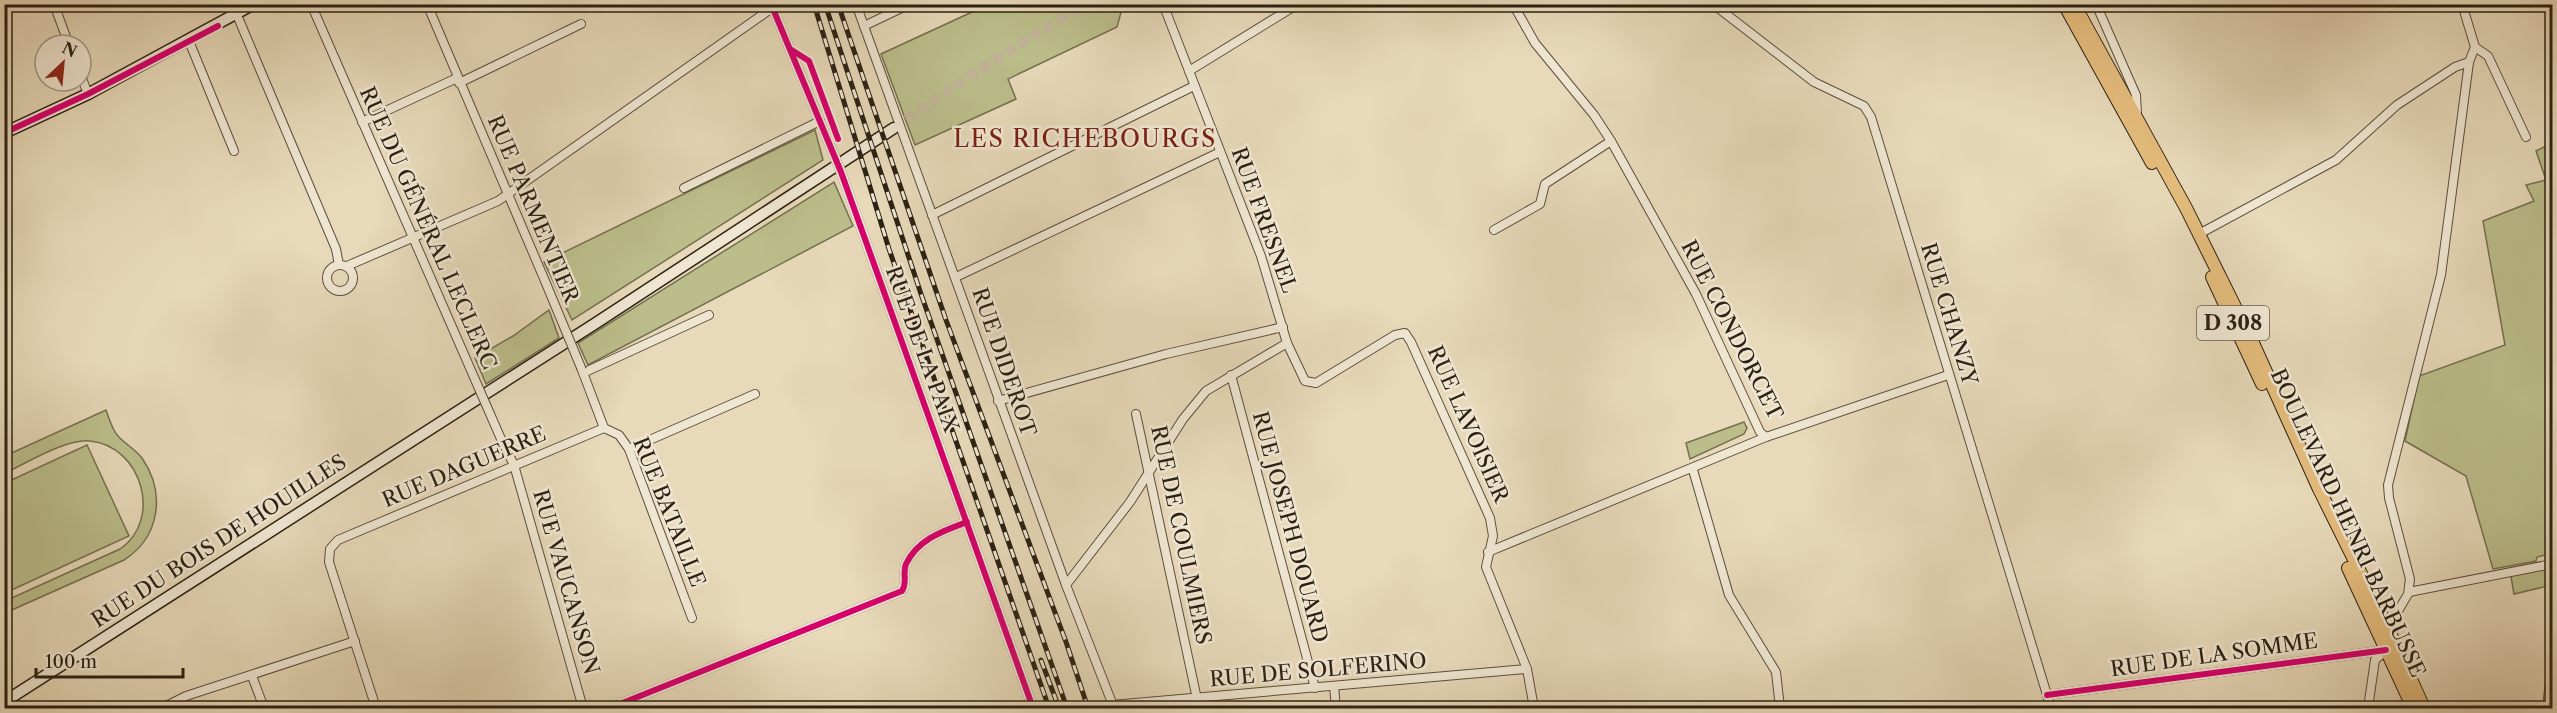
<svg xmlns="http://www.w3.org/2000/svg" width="2557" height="713" font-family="'Libre Caslon Text',serif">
<rect width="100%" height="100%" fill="#e7d9b9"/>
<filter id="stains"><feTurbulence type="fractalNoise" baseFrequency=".00333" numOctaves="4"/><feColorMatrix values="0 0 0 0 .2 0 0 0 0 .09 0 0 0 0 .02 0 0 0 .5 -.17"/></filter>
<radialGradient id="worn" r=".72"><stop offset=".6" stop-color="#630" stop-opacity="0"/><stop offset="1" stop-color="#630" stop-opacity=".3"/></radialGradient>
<g fill="#bbbe8b" stroke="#747050" stroke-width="1.5">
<path d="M969,5h154l-6,22 -109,52 8,20 -101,46 -34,-91 91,-42z"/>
<path d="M815,130l8,30 -251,160 -28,-58z"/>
<path d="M2552,143v415l-3,-4 -12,3 -1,4 -43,8 -27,-93 -61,-35 14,-65 86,-31 -22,-124 51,-20 -8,-16 20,-5 -10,-29z"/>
<path d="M834,182l19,44 -265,139 -10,-22z"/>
<path d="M549,310l10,28 -73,46 -11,-26 38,-22z"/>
<path d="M106,410c3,8 6,20 12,26 7,8 17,13 24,22 24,35 18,79 -18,102l-119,53v-12l115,-52c43,-29 22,-103 -30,-108 -23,-3 -63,22 -85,32v-17z"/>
<path d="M1744,422l3,6 -3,6 -54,25 -4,-16z"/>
<path d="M87,445l42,91 -124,57v-110z"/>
<path d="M2551,564l1,21 -38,9 -4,-23z"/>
</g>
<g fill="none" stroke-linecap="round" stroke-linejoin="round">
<path stroke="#c2b498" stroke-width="10" stroke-dasharray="10 5" stroke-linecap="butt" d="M894,128l61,-42 128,-82"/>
<g stroke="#5b4f3d" stroke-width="10">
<g id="street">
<path d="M54,4l15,41"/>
<path d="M311,4l152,348"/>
<path d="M427,4l118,277"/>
<path d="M771,4l63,151"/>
<path d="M856,4l210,581 48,123"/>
<path d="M1163,4l98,252 26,87 18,38 11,2 79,-48 10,-2 6,9 79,176 3,18 -7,31 41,102 7,39"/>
<path d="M1513,4l22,39 59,72 17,26 85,153 64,138 6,5"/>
<path d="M1713,4l101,78 50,24 7,11 180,591"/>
<path d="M2096,4l40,91 1,19"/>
<path d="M237,15l99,234 3,16"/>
<path d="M864,26l46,-22"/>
<path d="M189,41l45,110"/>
<path d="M2475,47l13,9 38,81"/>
<path d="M1189,71l109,-67"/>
<path d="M81,76l7,18"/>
<path d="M459,83l122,-59"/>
<path d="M362,122l95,-44"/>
<path d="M841,172l192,536"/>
<path d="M684,188l136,-67"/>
<path d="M932,215l262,-129"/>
<path d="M1494,230l46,-26 5,-20 66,-43"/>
<path d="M2199,234l137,-74 61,-55 58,-38 14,-5"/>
<circle cx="340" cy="278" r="13"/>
<path d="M347,266l151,-65 274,-193"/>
<path d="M956,277l264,-125"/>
<path d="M582,370l22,58"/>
<path d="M583,373l126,-58"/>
<path d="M1231,375l84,313"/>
<path d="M998,401l168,-47 117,-27"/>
<path d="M1136,414l61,285"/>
<path d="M604,428l15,7 10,14 63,169"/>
<path d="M501,439l13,26 69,243"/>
<path d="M629,449l126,-55"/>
<path d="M1693,470l36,125 47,77 4,36"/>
<path d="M1488,552l278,-115 182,-62"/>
<path d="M1066,585l64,-83 53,-83 23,-28 81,-48"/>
<path d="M2409,592l143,-28"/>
<path d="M2388,628l20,-34 2,-15 -21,-81 -1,-13 53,-210 28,-213 6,-15 -13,-43"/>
<path d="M252,676l12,32"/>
<path d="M1334,686l2,22"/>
<path d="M2047,695l339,-45"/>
<path d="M1112,705l415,-36"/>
<path d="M162,708l24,-12 169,-55"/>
<path d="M376,708l-47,-146 1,-13 8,-9 266,-112"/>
<path d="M610,708l292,-117c6,-9 0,-18 4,-27 12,-25 37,-33 61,-42"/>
<path d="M2368,708l7,-48 11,-10"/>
<path d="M2547,708l5,-47"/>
</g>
</g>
<g stroke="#2c2114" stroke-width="13">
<g id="secondary">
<path d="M4,133l84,-39 166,-90"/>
<path d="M4,702l592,-379 298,-195"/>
</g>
</g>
<g stroke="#2c2114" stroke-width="14">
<g id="primary">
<path d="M2064,4l88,159"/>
<path d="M2074,4l112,204 67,135 66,146 69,139 36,80"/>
<path d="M2212,277l50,107"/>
<path d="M2348,568l65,140"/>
</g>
</g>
<use href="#street" stroke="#efe6d2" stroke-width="8"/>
<use href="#secondary" stroke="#efe6d2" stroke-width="10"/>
<use href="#primary" stroke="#e4bc7c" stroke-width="12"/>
<g stroke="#2c2114" stroke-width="5">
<g id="rail">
<path d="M814,4l75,245 160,459"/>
<path d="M825,4l96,290 146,414"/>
<path d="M838,4l108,316 120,322 22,66"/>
<path d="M1041,660l15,40"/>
</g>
</g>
<use href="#rail" stroke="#efe6d2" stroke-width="3" stroke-dasharray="9" stroke-linecap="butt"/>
<g stroke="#5b4f3d" stroke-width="10" stroke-linecap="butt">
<g id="street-bridge">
<path d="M834,155l7,17"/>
<path d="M545,281l37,89"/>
<path d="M463,352l38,87"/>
</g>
</g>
<use href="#street-bridge" stroke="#efe6d2" stroke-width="8"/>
<g stroke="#efe6d2" stroke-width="10">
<g id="cycleway">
<path d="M771,4l70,168 192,536"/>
<path d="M790,49l19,12 29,78"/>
<path d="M4,133l84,-39 130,-68"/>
<path d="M2047,695l339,-45"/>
<path d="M610,708l292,-117c6,-9 0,-18 4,-27 12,-25 37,-33 61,-42"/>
</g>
</g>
<use href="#cycleway" stroke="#d6006c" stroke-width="6"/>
</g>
<g text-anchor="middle" stroke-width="5" stroke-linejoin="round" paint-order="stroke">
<rect fill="#efe6d2" stroke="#665c4d" stroke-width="1.5" x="2197" y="306" width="72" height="34" rx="4.5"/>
<g font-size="20" font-weight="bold" fill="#2c2114">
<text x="2233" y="330">D 308</text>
</g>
<g font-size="21" fill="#2c2114" stroke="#efe6d2">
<text transform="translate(533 209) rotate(67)" y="7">RUE PARMENTIER</text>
<text transform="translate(1264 220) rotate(70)" y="7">RUE FRESNEL</text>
<text transform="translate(428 228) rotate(66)" y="7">RUE DU GÉNÉRAL LECLERC</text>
<text transform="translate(1949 314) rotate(73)" y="7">RUE CHANZY</text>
<text transform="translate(1732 330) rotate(63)" y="7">RUE CONDORCET</text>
<text transform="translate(922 349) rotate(70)" y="7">RUE DE LA PAIX</text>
<text transform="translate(1004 362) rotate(71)" y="7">RUE DIDEROT</text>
<text transform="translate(1468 424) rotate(66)" y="7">RUE LAVOISIER</text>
<text transform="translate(464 467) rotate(-23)" y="7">RUE DAGUERRE</text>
<text transform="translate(669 512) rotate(68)" y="7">RUE BATAILLE</text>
<text transform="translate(2348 523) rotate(65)" y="7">BOULEVARD HENRI BARBUSSE</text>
<text transform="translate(1290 527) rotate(75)" y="7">RUE JOSEPH DOUARD</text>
<text transform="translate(1181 535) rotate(78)" y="7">RUE DE COULMIERS</text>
<text transform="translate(219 541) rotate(-33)" y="7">RUE DU BOIS DE HOUILLES</text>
<text transform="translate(566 582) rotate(74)" y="7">RUE VAUCANSON</text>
<text transform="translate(2214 655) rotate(-8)" y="7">RUE DE LA SOMME</text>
<text transform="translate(1318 670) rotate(-5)" y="7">RUE DE SOLFERINO</text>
</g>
<g font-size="24" letter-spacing="1.5" fill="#7a1f14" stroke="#efe6d2">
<text x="1085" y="147">LES RICHEBOURGS</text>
</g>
</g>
<rect width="2557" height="713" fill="none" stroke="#e7d9b9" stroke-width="24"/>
<rect x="6" y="6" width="2545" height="701" fill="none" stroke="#2c2114" stroke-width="3"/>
<rect x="12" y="12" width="2533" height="689" fill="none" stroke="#2c2114" stroke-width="1.5"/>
<g transform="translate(63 63) rotate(26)"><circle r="28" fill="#efe6d2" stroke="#a19786" stroke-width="1.5"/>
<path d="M0-4.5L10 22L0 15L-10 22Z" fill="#8f2418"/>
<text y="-9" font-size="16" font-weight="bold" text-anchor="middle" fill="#2c2114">N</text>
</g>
<path d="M36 668v9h147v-9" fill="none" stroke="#2c2114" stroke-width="3"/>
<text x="45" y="668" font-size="18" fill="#2c2114" stroke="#efe6d2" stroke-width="4.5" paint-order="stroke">100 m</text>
<rect width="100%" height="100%" filter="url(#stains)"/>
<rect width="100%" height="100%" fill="url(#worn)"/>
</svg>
